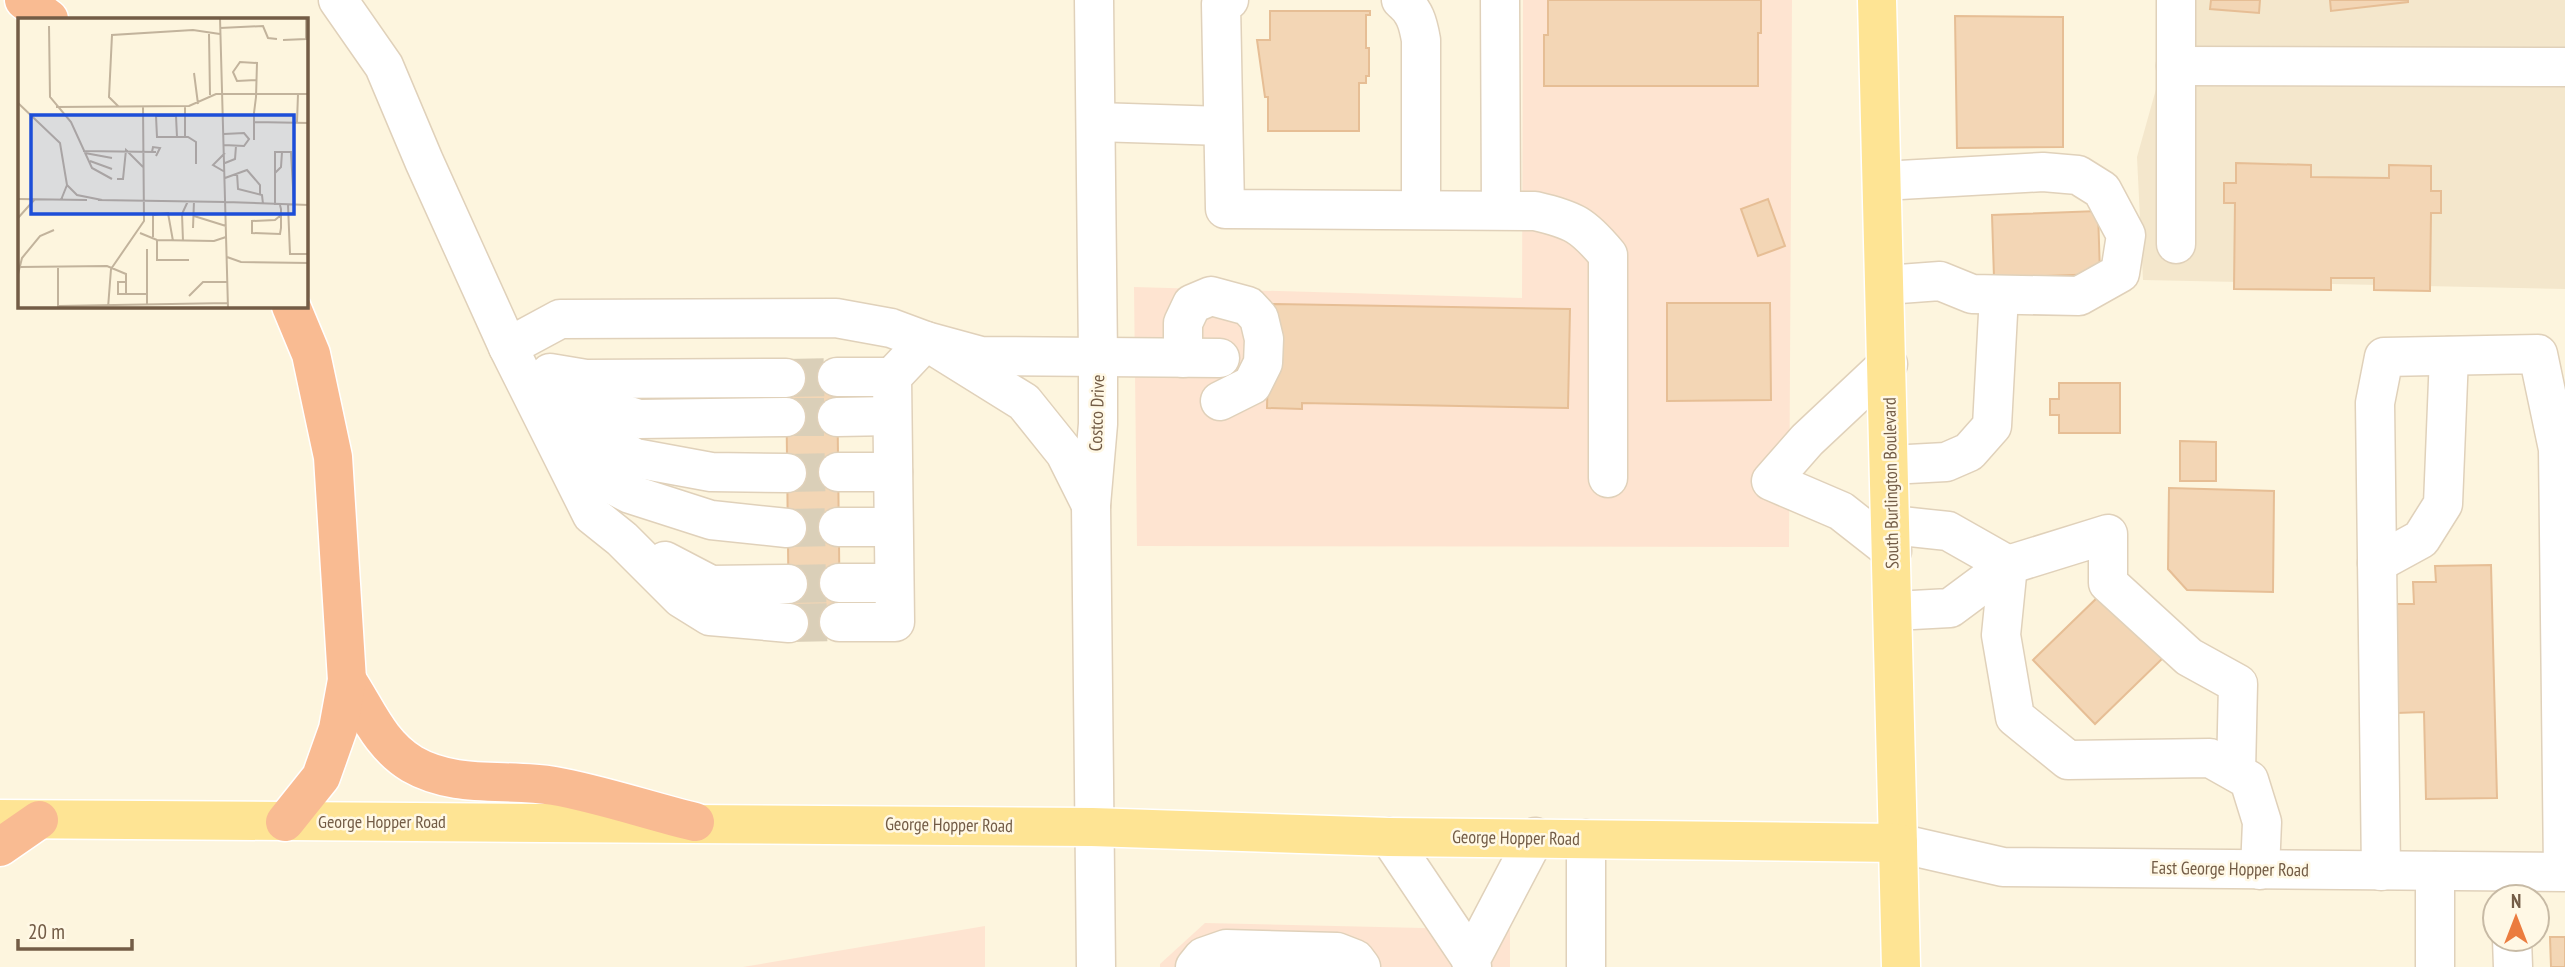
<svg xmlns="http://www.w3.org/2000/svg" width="2565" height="967" font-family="'PT Sans Narrow',sans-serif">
<rect width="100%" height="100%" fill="#fdf5de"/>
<path fill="#f4e7cc" d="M2181,0h384v289l-422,-9 -6,-123z"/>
<g fill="#fee4d1">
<path d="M1523,0h269l-3,547 -652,-1 -3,-259 388,11z"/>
<path d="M1205,923l305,7v37h-350v-3z"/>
<path d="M985,926v41h-242z"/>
</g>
<g fill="#f3d6b5" stroke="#e6be95" stroke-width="2">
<path d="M1548,0h213v33h-3v53h-214v-51h4z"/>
<path d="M2211,0h49l-1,13 -49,-4z"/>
<path d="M2330,0h78v2l-77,9z"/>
<path d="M1270,11h100v4h-4v33h3v28h-3v7h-7v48h-91v-34h-3l-8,-57h13z"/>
<path d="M1955,16l108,1v130l-106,1z"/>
<path d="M2236,163l75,2v12l78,1v-13l42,1v25h10v22h-10l-1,78 -56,-1v-12h-43v12l-97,-1 1,-86h-11v-20h12z"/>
<path d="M1768,199l17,47 -27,10 -17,-47z"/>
<path d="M2098,211l2,63 -106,4 -2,-63z"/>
<path d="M1667,303h103l1,97 -104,1z"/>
<path d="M1274,304l296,5 -2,99 -266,-5v6l-35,-1 1,-39h5z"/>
<path d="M786,369h51l3,262 -51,1z"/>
<path d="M2059,383h61v50h-61v-18h-9v-16h9z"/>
<path d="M2180,441l36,1v39h-36z"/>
<path d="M2169,488l105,3 -1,101 -86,-2 -19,-21z"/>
<path d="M2491,565l6,233 -71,1 -2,-87 -27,1 -2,-109h19l-1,-22h23l-1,-16z"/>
<path d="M2101,594l63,63 -69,67 -62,-64z"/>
<path d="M2550,937h15v30h-14z"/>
</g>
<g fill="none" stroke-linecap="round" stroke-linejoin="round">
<g stroke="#dacfb8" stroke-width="38" stroke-dasharray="38 19" stroke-linecap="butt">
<path d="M786,378l51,-1"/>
<path d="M786,417h51"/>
<path d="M787,473l51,-1"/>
<path d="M787,528l51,-1"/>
<path d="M788,584l51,-1"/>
<path d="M789,623l50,-1"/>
</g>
<g stroke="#e0d1ba" stroke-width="41">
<g id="minor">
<path d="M338,0l46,66 40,95 84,186 84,168 30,24 59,59 29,18 79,7"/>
<path d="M1094,0l4,357v67l-7,81 5,462"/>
<path d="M1229,0l-8,4 4,205 310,2c39,9 48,14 73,44v223"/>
<path d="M1401,0c14,11 17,23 20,40v169"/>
<path d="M1500,0l1,210"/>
<path d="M2176,0v244"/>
<path d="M2176,66l389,1"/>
<path d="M1096,122l127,4"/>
<path d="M1882,181l161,-9 35,3 24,15 24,45 -6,38 -41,23 -107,-2 -32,-13 -54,4"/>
<path d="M508,347l52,-28 276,-1 55,10 35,13 55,15 239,2"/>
<path d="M1183,358v-35l9,-19 19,-8 37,10 11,12 5,21 -1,24 -11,22 -32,16"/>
<path d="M1888,364l-81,76 -36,41 70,30 51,40"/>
<path d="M550,373l36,6 200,-1"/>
<path d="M837,377h55"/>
<path d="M556,387l30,15 53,17 147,-2"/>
<path d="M561,405l30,28 44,25 76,14 76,1"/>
<path d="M837,417l55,-1"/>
<path d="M571,442l23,33 36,19 81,26 76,8"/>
<path d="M1890,465l56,-3 23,-10 23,-26 7,-131"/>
<path d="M838,472h55"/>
<path d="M1892,525l56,6 60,34"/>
<path d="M838,527h55"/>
<path d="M665,561l46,24 77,-1"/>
<path d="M2377,563l44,-24 22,-35 6,-148"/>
<path d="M2008,565l-7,70 14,82 53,43 142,-2 39,22 13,42 -2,48"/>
<path d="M839,583h55"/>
<path d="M1894,611l56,-3 58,-43 100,-31v49l81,74 49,27 -2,88"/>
<path d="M839,622h56l-3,-245 34,-36 98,61 41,51 26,52"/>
<path d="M1389,837l82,122"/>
<path d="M1898,843l105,24 562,5"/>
<path d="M2381,871l-6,-468 9,-46 154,-3 20,95 5,422"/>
<path d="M2435,871v96"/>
<path d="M2512,939l1,28"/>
<path d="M1195,967l8,-10 23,-8 111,3 18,7 6,8"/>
<path d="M1472,967l-1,-8 64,-122"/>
<path d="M1586,967v-128"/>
</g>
</g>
<g stroke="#fff" stroke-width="41">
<g id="major">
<path d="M1877,0l24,967"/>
<path d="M0,819l1092,8 297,10 509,6"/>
</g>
</g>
<g stroke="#fff" stroke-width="41">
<g id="highway">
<path d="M24,0l25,19"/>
<path d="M347,680c20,30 32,64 65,84 43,25 94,14 142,22 46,8 95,25 141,36"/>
<path d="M285,822l36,-45 17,-48 9,-49 -14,-223 -22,-103 -20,-48"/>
<path d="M0,847l39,-27"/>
</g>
</g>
<use href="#minor" stroke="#fff" stroke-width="38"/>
<use href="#major" stroke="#fee494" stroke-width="38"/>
<use href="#highway" stroke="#f9bb92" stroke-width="38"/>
</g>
<g text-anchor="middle" stroke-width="5" stroke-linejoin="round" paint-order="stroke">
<g font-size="18" fill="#735c46" stroke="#fff8e5">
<text transform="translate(1097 413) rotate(-88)" y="6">Costco Drive</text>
<text transform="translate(1891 483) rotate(-91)" y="6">South Burlington Boulevard</text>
<text x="382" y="828">George Hopper Road</text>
<text transform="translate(949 825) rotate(1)" y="6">George Hopper Road</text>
<text transform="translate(1516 838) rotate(1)" y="6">George Hopper Road</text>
<text transform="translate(2230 869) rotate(1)" y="6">East George Hopper Road</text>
</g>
</g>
<g transform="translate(18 18)">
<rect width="290" height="290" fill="#fdf5de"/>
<path fill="none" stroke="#c2b39c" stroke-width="2" d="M202,0l8,290M31,8l1,71 21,25 21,46 20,11M202,10l43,-2 5,12 9,1M191,16l1,61M265,22l23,-1v-21M176,55l4,31M0,85l42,40 7,42 -6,15M100,88l-9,-9 3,-62 81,-5 27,4M167,88v31M38,89l133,-1 27,-12h93M236,104l55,1M279,104l1,-28M206,116l20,-1 5,6 -5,7 -20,-1M159,119l-1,-21h-20l1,21h31l8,5v22M236,122v-27l2,-16 1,-34 -17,-1 -7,10 4,9 20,-1M65,133l73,1M134,134l1,-5 7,1 -4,8M67,135l27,5M207,135l-12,12 12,7M72,143l22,8M207,145l10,-4 1,-13M219,155l1,16 24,6 1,9M257,155l6,-6 1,-15M207,160l22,-8 13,15v9M99,161h6l3,-29 17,17M49,167l10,10 25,5M0,181l69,1M80,182l128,2M208,184l83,3M257,187v-53h16l3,53M262,187l1,4v19l-1,6 -28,-1v-12l23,-1 6,-5M270,187l2,49h19M176,198l32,10M0,200l17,-19M175,210l1,-27M122,215l17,7 57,1 12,-4M135,219v-22l15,-2 5,28M139,222v20h32M165,223l-1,-27 6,-13M129,231v45M209,239l14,5 68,1M40,248v42M2,249l87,-1 19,8v20h21v10M0,256l4,-16 18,-22 14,-6M108,264h-8v12h8M171,278l14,-14h24M40,288l170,-3M90,290l3,-39 33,-48 -1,-115"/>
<path fill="#1d4ed8" fill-opacity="0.15" stroke="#1d4ed8" stroke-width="3.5" d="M13,97h263v99h-263z"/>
<rect width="290" height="290" fill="none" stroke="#735c46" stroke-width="3.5"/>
</g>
<g transform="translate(2516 918)"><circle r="33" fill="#fff8e5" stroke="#c7baa5" stroke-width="2"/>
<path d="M0-5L12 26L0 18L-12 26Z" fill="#eb7c3f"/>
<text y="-10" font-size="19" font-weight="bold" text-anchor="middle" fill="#735c46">N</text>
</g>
<path d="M18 939v10h114v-10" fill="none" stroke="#735c46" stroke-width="3.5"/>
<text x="28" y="939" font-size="21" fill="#735c46" stroke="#fff8e5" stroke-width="5" paint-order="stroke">20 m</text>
</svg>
